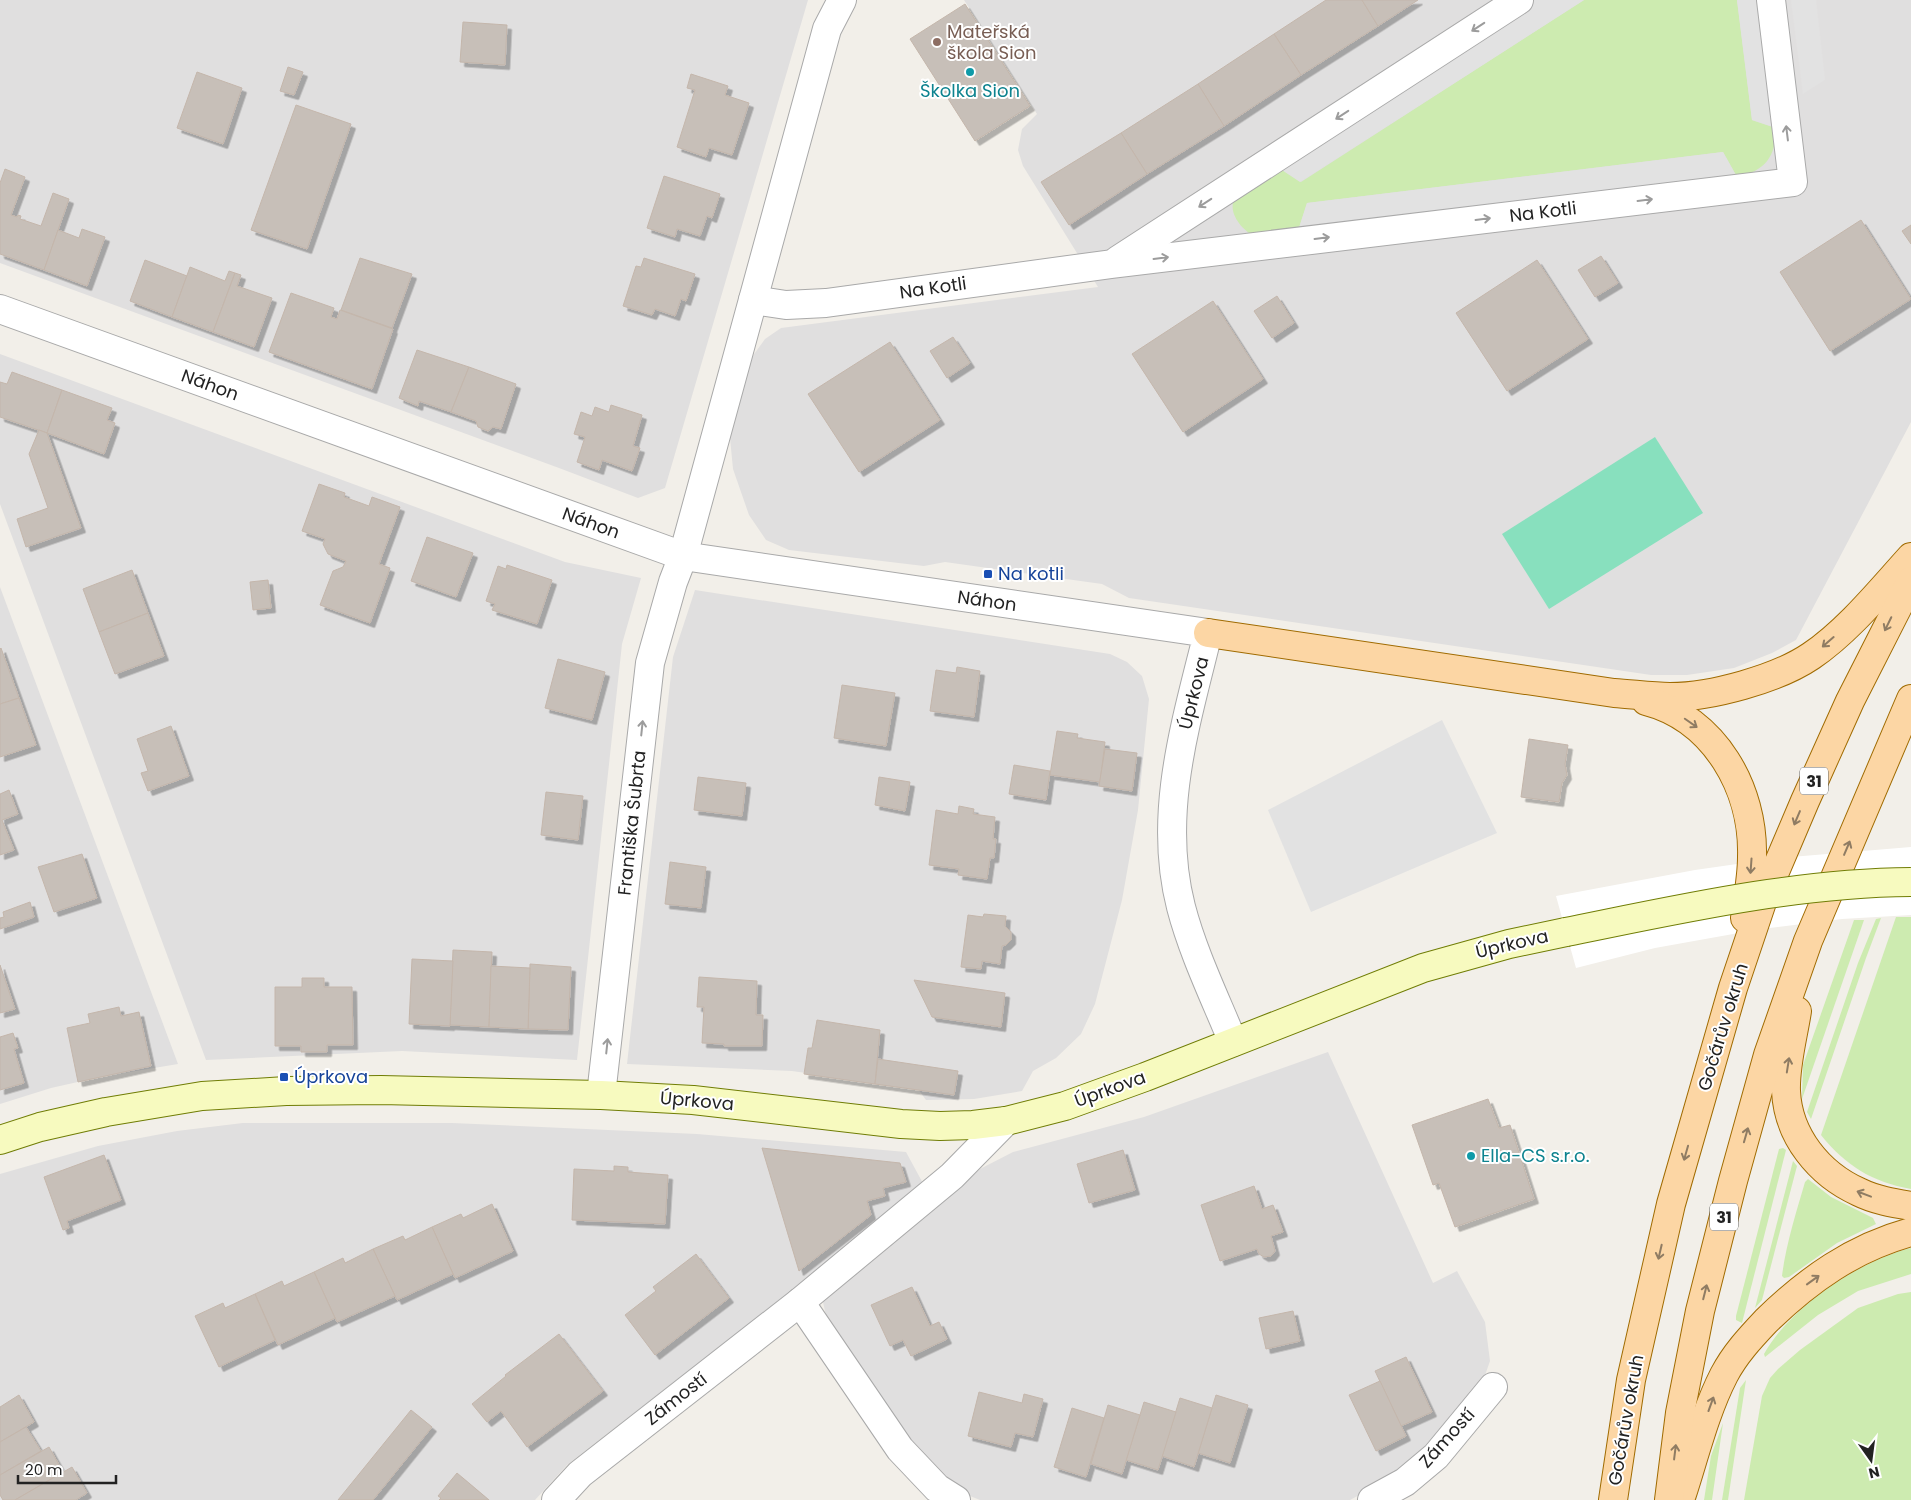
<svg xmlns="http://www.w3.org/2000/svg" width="1911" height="1500" font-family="Poppins,sans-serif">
<defs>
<filter id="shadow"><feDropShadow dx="4.5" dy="4.5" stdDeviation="0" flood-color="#0004"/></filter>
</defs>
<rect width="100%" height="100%" fill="#f2efe9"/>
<g fill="#e0dfdf">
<path d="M0,0h808l-143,488 -27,10 -79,-30 -559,-205z"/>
<path d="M964,0h947v422l-115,218 -24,13 -38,15 -47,7h-36l-522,-77 -27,-14 -157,-22 -21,4 -135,-16 -23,-10 -17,-25 -16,-46 -3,-31 19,-77 16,-22 16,-11 317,-41 -75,-121 -5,-16 4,-21 15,-15z"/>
<path d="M0,354l565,208 76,16 -19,66 -45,416 -175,-9 -196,9 -206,-556z"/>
<path d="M0,587l178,477 -78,13 -49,11 -51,16z"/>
<path d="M695,590l415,64 17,8 15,14 7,23 -11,111 -16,90 -27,104 -14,30 -25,24 -23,13 -11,20 -48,8 -48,1 -8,-11 -126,-18 -165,-7 46,-407z"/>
<path d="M1328,1052l105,231 24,-12 28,51 5,39 -7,20 -51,62 -45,37 -37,20h-370l-10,-4 -22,-13 -32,-30 -87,-125 -7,-30 158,-129 33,-17 131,-35z"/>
<path d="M243,1123h209l245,11 209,18 19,35 -358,278 -32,35h-535v-326l98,-28 79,-15z"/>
</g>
<g fill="#cdebb0">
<path d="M1584,0h153l15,120 24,8c0,29 -11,43 -39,49l-14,-25 -416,51 -9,28 -46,4c-12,-7 -27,-26 -15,-40 8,-9 28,-21 39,-29l25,16z"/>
<path d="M1896,917h15v272c-39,-7 -65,-23 -90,-54z"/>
<path d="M1881,918l-15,40 -55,161 -4,-7 51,-149 18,-44z"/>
<path d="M1854,920h10l-62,179 1,-34z"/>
<path d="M1783,1148l3,2 -44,173 -6,-3v-4l43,-167z"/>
<path d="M1793,1161l4,5 -35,134 -7,8z"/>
<path d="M1808,1179l23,18 42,21 3,6 -39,19 -48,34 -5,1 -2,-2c4,-32 14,-63 23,-94z"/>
<path d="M1911,1248v26l-53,17 -40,24 -53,42 -1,-3c26,-47 95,-93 147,-106z"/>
<path d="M1911,1292v208h-167l18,-104 8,-18 8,-9 22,-19 58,-42 40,-14z"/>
<path d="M1746,1380l-18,120h-6l18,-112z"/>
<path d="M1723,1423l-11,77h-8l7,-44z"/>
</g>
<path fill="#88e0be" d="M1655,437l48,76 -154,96 -47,-75z"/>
<g fill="#e2e2e2">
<path d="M1533,0h51l-284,182 -24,-16z"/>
<path d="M1737,0h24l15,128 -24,-8z"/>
<path d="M1791,0h25l9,80 -22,14z"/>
<path d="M1723,152l14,25 -439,54 9,-28z"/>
<path d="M1442,720l55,113 -186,79 -43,-102z"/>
</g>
<path fill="#fff" d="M1911,847v68l-69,4 -81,10 -106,19 -79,20 -20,-72 139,-26 84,-12z"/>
<g fill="#c7bfb8" stroke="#c4b6ab" filter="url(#shadow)">
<path d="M1326,0h36l16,26 -77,49 -27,-41z"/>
<path d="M1362,0h56l-40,26z"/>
<path d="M965,4l65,102 -55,35 -65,-102z"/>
<path d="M463,22l44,3 -2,40 -45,-3z"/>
<path d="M1274,34l27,41 -77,51 -26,-42z"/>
<path d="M288,67l15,5 -9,23 -14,-4z"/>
<path d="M197,72l45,16 -19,56 -46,-16z"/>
<path d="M691,74l37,12 -3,9 24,8 -17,52 -23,-7 -3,9 -29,-10 18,-57 -8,-2z"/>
<path d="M1198,84l26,42 -77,48 -26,-41z"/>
<path d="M296,105l55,19 -44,125 -56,-19z"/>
<path d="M1121,133l26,41 -78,51 -28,-43z"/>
<path d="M5,169l20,8 -14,38 6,2 1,-2 3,1 -1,3 21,7 12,-33 16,6 -25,71 -44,-16v-71z"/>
<path d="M664,176l56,18 -8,24 -5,-2 -7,20 -23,-7 -2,8 -28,-9z"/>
<path d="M1861,220l50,79 -81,52 -50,-79z"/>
<path d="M1911,225v19l-9,-13z"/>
<path d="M82,229l23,8 -18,49 -43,-16 14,-40 21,8z"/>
<path d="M1601,256l17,27 -23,14 -17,-27z"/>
<path d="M360,258l52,16 -20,54 -51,-18z"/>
<path d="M644,258l51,16 -9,27 -5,-2 -6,17 -20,-7 -3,6 -29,-9 13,-40 5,1z"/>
<path d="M145,260l42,16 -15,41 -42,-16z"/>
<path d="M1537,260l51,79 -81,52 -51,-78z"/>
<path d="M190,267l35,14 4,-10 6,2 -22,59 -41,-15z"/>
<path d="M235,273l6,2 -4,11 35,12 -18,49 -41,-15z"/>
<path d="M291,293l43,15 -3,9 6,2 3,-9 53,19 -21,60 -103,-37z"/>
<path d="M1277,296l17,27 -22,15 -18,-27z"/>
<path d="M1213,301l50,78 -80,53 -51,-78z"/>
<path d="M953,337l17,26 -23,15 -17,-27z"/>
<path d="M890,342l50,78 -81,52 -51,-78z"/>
<path d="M417,350l52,17 -18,45 -32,-11 -1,5 -19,-8z"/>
<path d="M469,367l47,17 -15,45 -8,-2 -5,4 -10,-4 -2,-6 -25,-9z"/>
<path d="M12,372l50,18 -15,43 -47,-16v-35l7,2z"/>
<path d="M62,390l50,18 -5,12 8,3 -11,31 -57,-21z"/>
<path d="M611,405l31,10 -9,31 7,2 -8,23 -30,-11 -3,10 -22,-8 8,-25 -11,-3 7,-22 11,4 3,-9 14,5z"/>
<path d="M39,430l8,3 34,95 -55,19 -9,-28 31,-11 -19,-54z"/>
<path d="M319,484l26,9 -1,4 25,9 3,-9 28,10 -21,57 11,4 -20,55 -50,-18 13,-34 10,-4 3,-6 -18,-7 -5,-10 2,-5 -23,-8z"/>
<path d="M427,537l46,16 -17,44 -45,-16z"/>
<path d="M507,565l45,15 -15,44 -45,-14 3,-6 -9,-3 12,-35 8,3z"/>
<path d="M132,570l16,43 -49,19 -16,-43z"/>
<path d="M268,580l3,28 -18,2 -3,-28z"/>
<path d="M148,613l16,43 -49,18 -16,-42z"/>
<path d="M1,648l18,50 -19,6v-55z"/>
<path d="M558,659l47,13 -13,48 -47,-12z"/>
<path d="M957,667l23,4 -6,46 -44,-6 6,-41 20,3z"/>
<path d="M842,685l53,8 -9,53 -52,-8z"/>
<path d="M19,698l17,47 -36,12v-53z"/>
<path d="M171,726l18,50 -41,15 -7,-18 7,-2 -11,-32z"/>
<path d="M1057,731l21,3 -1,4 28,4 -5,40 -50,-7z"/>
<path d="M1529,739l39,6 -3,19 2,11 -5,8 -3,19 -38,-5z"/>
<path d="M1105,749l32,4 -5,38 -33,-5z"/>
<path d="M1014,765l36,6 -4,29 -37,-6z"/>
<path d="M698,777l48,6 -4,33 -48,-6z"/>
<path d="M879,777l31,5 -5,29 -30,-6z"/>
<path d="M9,790l9,24 -16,6 12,30 -14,5v-61z"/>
<path d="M546,792l37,4 -5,44 -37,-5z"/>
<path d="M959,806l15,3 -1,5 22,3 -2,22h3l-2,19h-4l-3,21 -29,-4 1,-6 -30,-4 7,-55 22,4z"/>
<path d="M82,854l15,44 -43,14 -16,-45z"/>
<path d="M670,862l36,5 -5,41 -36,-4z"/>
<path d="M30,902l4,15 -34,12v-11l4,-1 -1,-5z"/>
<path d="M984,914l22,2 -1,10 6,6v8l-5,5 -4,1 -2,18 -18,-3 -1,8 -20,-2 7,-52 15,2z"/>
<path d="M453,950l39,2 -3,75 -39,-2z"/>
<path d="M412,959l41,2 -3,65 -41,-2z"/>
<path d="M530,964l41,3 -3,63 -40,-1z"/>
<path d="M0,965l15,44 -15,4z"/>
<path d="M491,966l39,2 -2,61 -39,-2z"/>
<path d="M699,977l58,4 -1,34h7l-1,31h-38v-2l-22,-1 2,-36h-7z"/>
<path d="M302,978h22v9h28l1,58h-26v7h-26v-6h-26v-59h27z"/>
<path d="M914,980l91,13 -4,34 -69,-10z"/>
<path d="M119,1007l2,9 18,-4 12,54 -73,16 -11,-54 23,-5 -2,-9z"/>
<path d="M817,1020l63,10 -5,54 -71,-10 4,-26h4z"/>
<path d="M13,1033l5,15 -4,1 10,34 -24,7v-53z"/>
<path d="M878,1059l80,12 -4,24 -79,-11z"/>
<path d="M1488,1099l11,29 11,-3 24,74 -79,28 -16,-44 -6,2 -21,-60z"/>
<path d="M762,1148l138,15 6,19 -23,6 2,8 -18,5 4,14 -72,56z"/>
<path d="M1123,1150l12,40 -46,13 -12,-39z"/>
<path d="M104,1155l17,45 -54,21 2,7 -6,2 -19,-53z"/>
<path d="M614,1166l14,1v5l40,3 -3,49 -93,-4 2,-51 40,2z"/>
<path d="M1254,1186l8,23 11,-4 10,27 -12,4 4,15 -4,5 -7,1 -5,-3 -2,-5 -37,12 -19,-56z"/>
<path d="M492,1204l21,47 -58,27 -23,-51 29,-13 2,4z"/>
<path d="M432,1227l21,47 -56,26 -24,-51 30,-13 2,4z"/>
<path d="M373,1249l22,47 -58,26 -23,-50 29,-14 2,5z"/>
<path d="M696,1254l33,44 -74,57 -30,-40 31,-24 -3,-4z"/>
<path d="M314,1272l21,46 -57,27 -23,-51 27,-13 2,5z"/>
<path d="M912,1287l18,39 9,-4 8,17 -36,17 -8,-16 -13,6 -19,-41z"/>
<path d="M255,1294l20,46 -56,27 -24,-51 28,-13 2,5z"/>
<path d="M1293,1311l7,30 -34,8 -7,-31z"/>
<path d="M559,1334l44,57 -76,56 -26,-36 -14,11 -15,-18 34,-28 -1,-1z"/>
<path d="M1406,1357l26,55 -31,14 -26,-55z"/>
<path d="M1380,1381l26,55 -30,15 -27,-56z"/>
<path d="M979,1392l43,11 2,-9 19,5 -10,38 -18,-4 -4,14 -43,-11z"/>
<path d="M19,1395l15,27 -34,20v-35z"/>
<path d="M1216,1395l32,10 -18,58 -32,-10z"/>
<path d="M1180,1398l32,10 -18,59 -32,-11z"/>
<path d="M1144,1402l32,10 -18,58 -32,-10z"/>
<path d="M1108,1405l32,10 -18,59 -31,-10z"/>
<path d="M1072,1408l32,10 -18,59 -32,-10z"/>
<path d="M411,1410l21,17 -59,73h-35z"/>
<path d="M26,1427l15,24 -41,24v-33z"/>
<path d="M49,1447l14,25 -48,28h-12l-3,-5v-20z"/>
<path d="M72,1467l15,26 -11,7h-61z"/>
<path d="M457,1473l32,27h-50l2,-2 -3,-2z"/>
</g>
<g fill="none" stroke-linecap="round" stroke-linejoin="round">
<g stroke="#a9a9a9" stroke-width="30">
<g id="street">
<path d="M1118,260l401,-260"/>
<path d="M753,300l33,5 40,-2 286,-39 681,-82 -22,-182"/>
<path d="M0,309l683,247 525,77c-22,90 -51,181 -27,274 12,46 34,91 52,135"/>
<path d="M601,1095l49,-432 23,-81 10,-26 144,-527 15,-29"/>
<path d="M800,1302l100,147 37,39 19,12"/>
<path d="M556,1500l24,-26 220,-172 152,-126 54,-55"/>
<path d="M1372,1500l33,-18 31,-26 57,-69"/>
</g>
</g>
<g stroke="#707d05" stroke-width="30">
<path id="secondary" d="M0,1140l40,-13 66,-15 96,-16 84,-5 95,-1 220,5 92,5 208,24 39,2 33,-1 33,-4 59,-15 80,-29 278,-109 86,-24 57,-12"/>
</g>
<g stroke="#a06b00" stroke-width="30">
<g id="primary">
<path d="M1208,633l406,60c18,1 38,4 56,4 41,0 107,-18 141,-41 37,-25 70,-66 100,-99"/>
<path d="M1646,701c69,18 108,88 106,156 0,20 -4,40 -7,61"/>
<path d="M1797,1011c-4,26 -12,54 -11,80 2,45 33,83 73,101 16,8 34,11 52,14"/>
<path d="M1682,1494c13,-40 23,-82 42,-119 11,-21 26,-37 42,-54 42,-41 87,-73 145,-89"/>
<path d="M1613,1500l18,-120 40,-176 62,-216 29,-86 43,-101 45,-100 61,-120"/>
<path d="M1669,1500l11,-87 20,-102 33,-130 35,-126 40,-114 103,-242"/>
</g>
</g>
<use href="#street" stroke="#fff" stroke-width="28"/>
<use href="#secondary" stroke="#f7fabf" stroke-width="28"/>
<use href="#primary" stroke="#fcd6a4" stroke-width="28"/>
<g stroke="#707d05" stroke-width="30" stroke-linecap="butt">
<path id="secondary-bridge" d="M1566,932c114,-23 228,-49 345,-50"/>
</g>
<use href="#secondary-bridge" stroke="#f7fabf" stroke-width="28"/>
</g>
<defs><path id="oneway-shaft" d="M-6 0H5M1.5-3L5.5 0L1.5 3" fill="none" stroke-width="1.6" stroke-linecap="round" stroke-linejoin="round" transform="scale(1.25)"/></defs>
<g stroke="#9c9c9c">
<use href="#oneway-shaft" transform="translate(1478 27) rotate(147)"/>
<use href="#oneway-shaft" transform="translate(1342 115) rotate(147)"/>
<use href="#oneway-shaft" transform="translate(1787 133) rotate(-97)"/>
<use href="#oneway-shaft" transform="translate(1645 200) rotate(-7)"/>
<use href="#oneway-shaft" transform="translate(1205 203) rotate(147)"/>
<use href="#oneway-shaft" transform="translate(1483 219) rotate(-7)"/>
<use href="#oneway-shaft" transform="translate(1322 238) rotate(-7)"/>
<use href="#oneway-shaft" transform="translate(1161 258) rotate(-7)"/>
<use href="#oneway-shaft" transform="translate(642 728) rotate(-84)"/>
<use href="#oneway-shaft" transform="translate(607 1046) rotate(-84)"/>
</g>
<g stroke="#8f7c63">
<use href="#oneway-shaft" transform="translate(1888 624) rotate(116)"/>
<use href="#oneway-shaft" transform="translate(1828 642) rotate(139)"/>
<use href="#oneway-shaft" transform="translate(1691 723) rotate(35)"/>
<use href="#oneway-shaft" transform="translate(1797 818) rotate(113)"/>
<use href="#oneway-shaft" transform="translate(1847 848) rotate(-67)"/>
<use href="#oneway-shaft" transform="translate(1751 866) rotate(94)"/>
<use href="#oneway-shaft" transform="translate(1788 1065) rotate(-81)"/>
<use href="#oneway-shaft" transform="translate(1746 1135) rotate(-74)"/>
<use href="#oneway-shaft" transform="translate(1686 1153) rotate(106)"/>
<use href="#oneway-shaft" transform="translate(1864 1194) rotate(-159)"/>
<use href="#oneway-shaft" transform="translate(1660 1252) rotate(103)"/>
<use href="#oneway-shaft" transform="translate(1813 1280) rotate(-36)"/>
<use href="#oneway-shaft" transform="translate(1705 1292) rotate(-76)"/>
<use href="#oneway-shaft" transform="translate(1711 1404) rotate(-70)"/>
<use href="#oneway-shaft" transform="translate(1675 1452) rotate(-83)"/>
</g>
<circle fill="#8d6e63" stroke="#fff" stroke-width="2" cx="937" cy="42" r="5"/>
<g fill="#0f9aa8" stroke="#fff" stroke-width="2">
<circle cx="970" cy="72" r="5"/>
<circle cx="1471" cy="1156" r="5"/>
</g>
<g fill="#1a4fb4" stroke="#fff" stroke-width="2">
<rect x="983" y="569" width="10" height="10" rx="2.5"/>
<rect x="279" y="1072" width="10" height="10" rx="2.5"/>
</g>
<g text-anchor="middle" stroke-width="4" stroke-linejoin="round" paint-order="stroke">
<g fill="#fff" stroke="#646464" stroke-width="1">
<rect x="1800" y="767.5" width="28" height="27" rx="4"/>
<rect x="1710" y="1203.5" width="28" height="27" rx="4"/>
</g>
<g font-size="16" font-weight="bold" fill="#222">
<text x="1814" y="787">31</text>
<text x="1724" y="1223">31</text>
</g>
<g font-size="18" fill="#785e54" stroke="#fff" text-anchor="start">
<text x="947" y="38">Mateřská<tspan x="947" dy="21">škola Sion</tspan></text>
</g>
<g font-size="18" fill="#0d838f" stroke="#fff">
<text x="970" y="97">Školka Sion</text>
<text x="1481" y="1162" text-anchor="start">Ella-CS s.r.o.</text>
</g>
<g font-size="18" fill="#222" stroke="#fff">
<text transform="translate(1543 212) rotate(-7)" y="6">Na Kotli</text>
<text transform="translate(933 288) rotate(-8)" y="6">Na Kotli</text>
<text transform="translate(210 385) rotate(20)" y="6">Náhon</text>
<text transform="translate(591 523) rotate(20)" y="6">Náhon</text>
<text transform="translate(987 601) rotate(8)" y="6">Náhon</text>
<text transform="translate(1194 693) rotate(-76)" y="6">Úprkova</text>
<text transform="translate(632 823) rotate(-84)" y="6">Františka Šubrta</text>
<text transform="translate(1512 944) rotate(-13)" y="6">Úprkova</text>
<text transform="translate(1723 1027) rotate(-73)" y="6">Gočárův okruh</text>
<text transform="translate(1110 1089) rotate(-20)" y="6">Úprkova</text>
<text transform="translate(697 1101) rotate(5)" y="6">Úprkova</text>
<text transform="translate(676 1399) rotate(-38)" y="6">Zámostí</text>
<text transform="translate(1626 1420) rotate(-80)" y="6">Gočárův okruh</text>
<text transform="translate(1447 1438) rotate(-48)" y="6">Zámostí</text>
</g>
<g font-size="18" fill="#164399" stroke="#fff" text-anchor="start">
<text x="998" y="580">Na kotli</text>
<text x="294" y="1083">Úprkova</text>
</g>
</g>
<g transform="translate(1871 1460) rotate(166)" stroke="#ffffff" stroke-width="4" paint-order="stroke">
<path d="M0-4L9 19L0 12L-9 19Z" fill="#222222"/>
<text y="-8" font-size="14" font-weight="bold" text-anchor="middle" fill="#222222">N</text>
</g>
<path d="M18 1475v8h98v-8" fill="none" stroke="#222222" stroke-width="2.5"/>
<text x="25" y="1475" font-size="15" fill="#222222" stroke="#ffffff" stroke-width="4" paint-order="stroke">20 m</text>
</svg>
